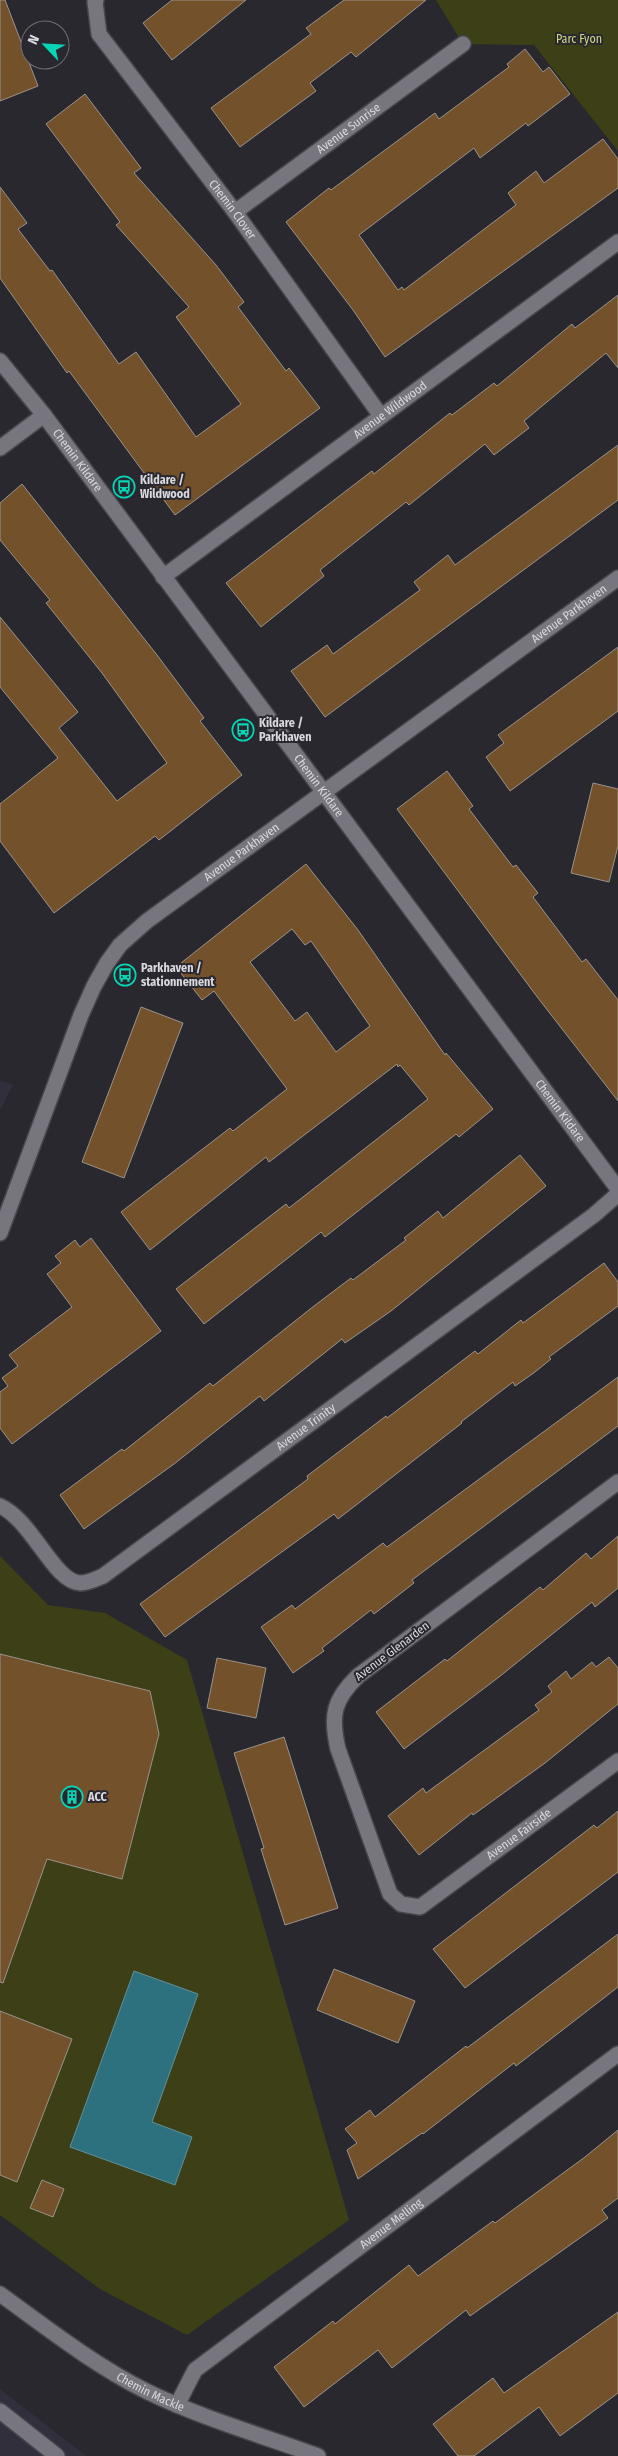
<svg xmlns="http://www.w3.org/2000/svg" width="618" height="2456" font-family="'Fira Sans Condensed',sans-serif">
<rect width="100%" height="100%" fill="#29282f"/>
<g fill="#312f3c">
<path d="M0,1080l13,5 -13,26z"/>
<path d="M0,2389l86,67h-86z"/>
</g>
<g fill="#3d4016">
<path d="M436,0h182v151l-84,-106 -71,-1z"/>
<path d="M0,1556l48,49 57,8 82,47 162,560 -162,115 -87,-46 -100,-74z"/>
</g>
<path fill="#2d707e" stroke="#61909b" d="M134,1971l64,23 -46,128 40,15 -17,48 -105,-38z"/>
<g fill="#73512a" stroke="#9a938c" fill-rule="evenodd">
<path d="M0,0h5l33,86 -38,15z"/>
<path d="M172,0h74l-74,60 -29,-37z"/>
<path d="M344,0h82l-70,57 -5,-5 -41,31 6,8 -76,56 -29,-39 100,-74 -5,-6z"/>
<path d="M525,49l18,23 6,-5 21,27 -42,32 -2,-3 -46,35 -6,-10 -115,87 39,55 4,-3 2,3 112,-85 -8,-12 28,-22 8,12 59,-44 15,20v29l-233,169 -32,-47 -67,-88 43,-34 2,2 104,-77 4,6 70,-52 -2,-3z"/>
<path d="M85,94l56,74 -7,5 82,92 28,37 -6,5 48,64 3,-3 31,40 -145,107 -106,-144 -2,2 -67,-95v-91l27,36 -9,6 32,42 2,-1 67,94 17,-12 60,85 45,-33 -65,-87 13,-10 -73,-82 4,-3 -74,-98z"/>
<path d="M618,295v73l-12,-15 -82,68 5,7 -35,27 -9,-11 -76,61 -3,-3 -86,68 4,6 -63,51 -35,-44 146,-112 2,3 76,-61 2,2 42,-32 3,3 75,-62 3,4z"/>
<path d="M618,445v55l-293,217 -34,-46 36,-26 6,9 87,-64 -6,-8 34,-27 7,10z"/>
<path d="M22,484l135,171 47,63 -4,3 42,54 -83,65 -4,-4 -101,77 -54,-72v-37l58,-46 -58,-71v-70l78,95 -19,16 58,73 50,-38 -65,-90 -56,-70 4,-3 -50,-60v-37z"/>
<path d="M618,647v64l-108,80 -24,-34 18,-14 -6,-8z"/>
<path d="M447,771l26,35 -4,3 44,58 3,-2 22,28 -5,4 49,65 4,-3 32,41v101l-80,-103 -141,-189z"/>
<path d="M593,783l25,6v57l-9,36 -38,-9z"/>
<path d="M306,864l52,66 87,125 1,-2 47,56 -34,28 -3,-3 -131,103 -4,-5 -117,92 -28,-35 110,-85 3,4 139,-109 -28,-34 -2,2 -1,-3 -128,98 -3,-5 -116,93 -29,-38 109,-84 3,3 54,-42 -73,-98 -12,9 -26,-33zM292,929l13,16 6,-4 59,85 -34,26 -29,-40 -12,9 -45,-59z"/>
<path d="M141,1007l42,16 -59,155 -42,-16z"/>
<path d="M520,1155l26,31 -155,125 -46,32 -3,-4 -78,62 -4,-5 -86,68 -90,65 -24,-34 62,-46 2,2 86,-68 3,3 101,-80 37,-28 2,2 53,-40 -2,-2 34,-27 5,7z"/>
<path d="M91,1238l70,93 -149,113 -12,-16v-36l8,-6 -6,-8 16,-12 -9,-11 63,-48 -25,-33 14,-11 -6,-7 20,-16 5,7z"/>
<path d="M604,1263l14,19v24l-69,51 2,2 -16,13 -20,14 -2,-4 -52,40 1,1 -124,96 -4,-5 -169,123 -25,-33 168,-125 -1,-3 79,-60 1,2 88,-67 3,3 43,-34 2,3z"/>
<path d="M618,1377v49l-206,154 2,3 -40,31 -3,-4 -49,38 2,3 -31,22 -32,-46 31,-22 3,4 88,-66 4,4z"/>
<path d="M618,1536v52l-23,19 -3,-5 -93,75 -95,72 -28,-37 69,-53 2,2 93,-74 3,3 43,-37 5,6z"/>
<path d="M0,1654l150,37 9,43 -37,145 -75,-20 -44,124 -3,-1z"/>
<path d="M609,1657l9,11v36l-73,59 -72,52 -1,-2 -53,42 -31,-39 35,-28 3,5 113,-83 -4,-5 17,-13 -4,-6 18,-15 5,8 21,-17 4,5z"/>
<path d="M217,1658l49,10 -10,50 -49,-10z"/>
<path d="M284,1737l54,171 -53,17 -24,-76 3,-1 -30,-95z"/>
<path d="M618,1811v61l-153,116 -32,-39 161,-124 3,3z"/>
<path d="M618,1934v53l-102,79 -2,-3 -91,71 -1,-1 -64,46 -11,-29 10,-7 -12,-14 25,-19 5,7 91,-71 1,2z"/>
<path d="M334,1969l81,32 -17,42 -81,-33z"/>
<path d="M0,2011l72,28 -55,143 -17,-7z"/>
<path d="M618,2130v68l-16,12 6,8 -138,98 -4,-6 -74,58 -14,-18 -74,57 -30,-40 59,-46 2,3 74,-59 9,11 75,-55 2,2 90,-66z"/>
<path d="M42,2180l22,9 -11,28 -23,-9z"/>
<path d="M618,2312v81l-58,43 -21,-29 -65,49h-16l-25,-32 60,-46 11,15z"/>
</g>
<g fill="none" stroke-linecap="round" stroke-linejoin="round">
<g stroke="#46454b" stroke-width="18">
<g id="minor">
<path id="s1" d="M96,0l-1,2 4,32 136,178 146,204"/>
<path id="s2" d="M235,212l228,-168"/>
<path id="s3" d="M0,361l44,54 574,774"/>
<path d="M0,448l44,-33"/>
<path id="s4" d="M163,577l455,-335"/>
<path id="s5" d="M0,1233l81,-218 13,-29 13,-23 13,-18 27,-24 471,-343"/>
<path id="s6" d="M618,1482l-260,194c-24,23 -28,39 -20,73l52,145 11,10 19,3 198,-146"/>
<path id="s7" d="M0,1506c32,14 54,76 80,77 8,0 16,-4 23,-7l491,-361 24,-21"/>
<path id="s8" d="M0,2294c47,34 94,71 146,97 55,27 115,44 172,65"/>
<path id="s9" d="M177,2405l18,-35 423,-316"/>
<path d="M0,2411l57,45"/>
</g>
</g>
<use href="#minor" stroke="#77767e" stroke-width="15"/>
</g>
<defs>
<g id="bus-ring" transform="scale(1.125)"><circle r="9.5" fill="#29282f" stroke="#08d5b5" stroke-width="1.5"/><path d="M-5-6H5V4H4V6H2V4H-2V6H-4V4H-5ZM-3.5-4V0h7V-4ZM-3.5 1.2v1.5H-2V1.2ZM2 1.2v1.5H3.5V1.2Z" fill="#08d5b5"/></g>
<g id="building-ring" transform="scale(1.125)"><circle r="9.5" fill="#29282f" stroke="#08d5b5" stroke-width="1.5"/><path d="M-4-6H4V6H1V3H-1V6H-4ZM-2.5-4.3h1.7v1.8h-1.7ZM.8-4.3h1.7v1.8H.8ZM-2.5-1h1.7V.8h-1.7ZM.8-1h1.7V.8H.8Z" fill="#08d5b5"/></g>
</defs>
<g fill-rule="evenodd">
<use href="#bus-ring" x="124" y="487"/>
<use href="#bus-ring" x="243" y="730"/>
<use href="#bus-ring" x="125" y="975"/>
<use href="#building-ring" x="72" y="1797"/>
</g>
<g text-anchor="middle" stroke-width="4" stroke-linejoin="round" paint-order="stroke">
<g font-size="12" fill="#d0d789" stroke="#29282f">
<text x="579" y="43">Parc Fyon</text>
</g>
<g font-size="12" fill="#dad9de" stroke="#29282f">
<text dy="4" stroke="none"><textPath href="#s2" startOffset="141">Avenue Sunrise</textPath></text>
<text dy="4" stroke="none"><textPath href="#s1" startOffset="255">Chemin Clover</textPath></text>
<text dy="4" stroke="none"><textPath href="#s4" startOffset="282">Avenue Wildwood</textPath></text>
<text dy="4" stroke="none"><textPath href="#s3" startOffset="126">Chemin Kildare</textPath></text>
<text dy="4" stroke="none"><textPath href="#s5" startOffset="871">Avenue Parkhaven</textPath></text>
<text dy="4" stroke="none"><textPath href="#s3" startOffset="531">Chemin Kildare</textPath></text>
<text dy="4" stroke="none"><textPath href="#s5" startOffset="466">Avenue Parkhaven</textPath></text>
<text dy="4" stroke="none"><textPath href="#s3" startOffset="936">Chemin Kildare</textPath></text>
<text dy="4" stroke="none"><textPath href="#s7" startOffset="389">Avenue Trinity</textPath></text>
<text transform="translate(392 1651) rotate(-37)" y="4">Avenue Glenarden</text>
<text dy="4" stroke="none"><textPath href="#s6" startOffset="716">Avenue Fairside</textPath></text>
<text dy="4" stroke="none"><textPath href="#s9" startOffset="284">Avenue Melling</textPath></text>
<text dy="4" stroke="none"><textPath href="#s8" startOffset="180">Chemin Mackle</textPath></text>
</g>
<g font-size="12" font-weight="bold" fill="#dad9de" stroke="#29282f" text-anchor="start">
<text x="140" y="484">Kildare /<tspan x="140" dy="14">Wildwood</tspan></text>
<text x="259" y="727">Kildare /<tspan x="259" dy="14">Parkhaven</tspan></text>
<text x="141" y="972">Parkhaven /<tspan x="141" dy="14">stationnement</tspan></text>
<text x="88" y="1801">ACC</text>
</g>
</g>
<g transform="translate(45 45) rotate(295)"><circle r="24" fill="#29282f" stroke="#706f75"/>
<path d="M0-4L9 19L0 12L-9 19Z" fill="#08d5b5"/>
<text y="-8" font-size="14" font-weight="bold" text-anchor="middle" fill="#dad9de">N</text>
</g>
</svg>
